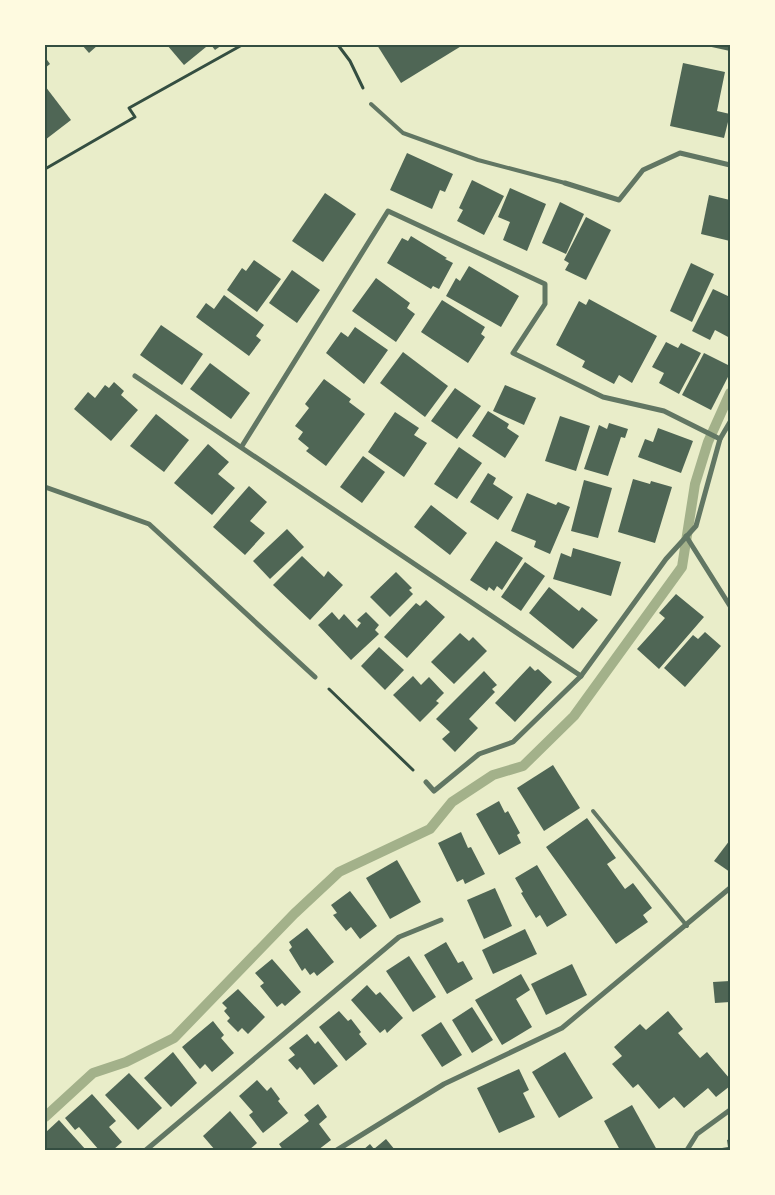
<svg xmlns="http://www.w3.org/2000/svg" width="775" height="1195" font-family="'Crimson Pro',serif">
<rect width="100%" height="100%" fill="#e9edc9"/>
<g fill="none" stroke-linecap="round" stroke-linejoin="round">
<path stroke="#a3b18a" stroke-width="10" d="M45,1117l48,-44 33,-11 48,-24 120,-124 45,-42 91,-43 22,-27 41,-27 30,-9 51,-50 108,-149 13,-83 13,-42 22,-49"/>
</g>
<g fill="#4f6655">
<path d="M82,45h16l-9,8z"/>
<path d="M167,45h37l2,2 -22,18z"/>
<path d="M211,45h11l-7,5z"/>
<path d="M377,45h86l-62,38z"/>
<path d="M707,45h23v6l-23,-5z"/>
<path d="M45,57l5,7 -5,4z"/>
<path d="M683,63l42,9 -8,39 13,3 -6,24 -54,-12z"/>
<path d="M45,86l26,34 -26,20z"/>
<path d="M407,153l46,21 -8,18 -5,-2 -8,19 -42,-19z"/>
<path d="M472,180l32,16 -20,39 -27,-14 6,-11 -4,-2z"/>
<path d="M510,188l36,16 -19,47 -24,-11 7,-18 -12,-5z"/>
<path d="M325,193l31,21 -33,48 -31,-21z"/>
<path d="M709,195l21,5v41l-29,-7z"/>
<path d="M560,202l24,12 -18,40 -24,-11z"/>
<path d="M586,217l25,13 -25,50 -21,-10 4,-7 -5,-3z"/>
<path d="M411,236l36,22 -2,1 8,4 -14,26 -6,-3 -2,3 -44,-26 15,-25 6,3z"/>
<path d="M254,260l27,19 -24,33 -30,-22 15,-22 4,3z"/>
<path d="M691,263l23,11 -22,48 -22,-11z"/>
<path d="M469,266l50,30 -18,31 -55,-31 10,-18 4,3z"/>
<path d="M292,270l28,20 -23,33 -28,-20z"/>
<path d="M376,278l34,25 -3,5 8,6 -19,28 -44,-31z"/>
<path d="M713,289l17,8v41l-15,-8 -5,10 -18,-9z"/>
<path d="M224,295l40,30 -8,11 5,4 -12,16 -53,-39 10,-14 8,6z"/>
<path d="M589,299l68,37 -25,47 -13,-8 -5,9 -32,-17 3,-6 -29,-16 23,-44 7,4z"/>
<path d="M442,300l43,27 -4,7 4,3 -17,26 -47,-31z"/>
<path d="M161,325l42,29 -21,31 -42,-30z"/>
<path d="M355,327l33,23 -24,34 -38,-31 15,-21 7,5z"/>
<path d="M666,342l12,6 3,-5 20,10 -22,41 -20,-11 5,-10 -12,-6z"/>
<path d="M403,352l45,34 -23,31 -45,-34z"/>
<path d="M704,353l26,13v7l-19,37 -29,-15z"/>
<path d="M210,363l40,30 -19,26 -41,-30z"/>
<path d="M324,379l27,20 -2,3 16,12 -39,52 -20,-15 3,-3 -11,-9 5,-7 -8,-6 14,-18 -4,-4z"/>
<path d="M114,382l10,9 -3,4 17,15 -27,31 -37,-32 14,-17 7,6 10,-13 4,3z"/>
<path d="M505,385l31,13 -12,27 -31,-14z"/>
<path d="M455,388l26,18 -24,33 -26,-18z"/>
<path d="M488,411l21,13 -2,4 12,8 -14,22 -33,-22z"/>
<path d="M395,412l24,16 -5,7 13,8 -23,34 -36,-25z"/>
<path d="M156,414l33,26 -25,32 -34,-26z"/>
<path d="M560,416l30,10 -14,45 -31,-10z"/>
<path d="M609,423l19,6 -3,9 -4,-1 -13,39 -24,-7 15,-44 8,4z"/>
<path d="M658,428l35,13 -12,32 -43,-16 7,-18 8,3z"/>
<path d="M208,444l21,18 -11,12 17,14 -23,27 -38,-32z"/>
<path d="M459,447l23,16 -25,36 -23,-15z"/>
<path d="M363,456l22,16 -23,31 -22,-16z"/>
<path d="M488,473l8,5 -3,6 20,13 -15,23 -28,-18z"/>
<path d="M633,479l17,5 1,-3 21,6 -17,56 -37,-11z"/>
<path d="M584,480l28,8 -14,50 -27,-7z"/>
<path d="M249,486l18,16 -17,19 15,12 -20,22 -32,-28z"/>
<path d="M527,493l29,12 2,-3 12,5 -20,47 -16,-7 2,-6 -25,-10z"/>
<path d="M431,505l36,28 -17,22 -36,-28z"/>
<path d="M287,529l17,18 -34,32 -17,-18z"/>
<path d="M496,541l27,17 -21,32 -5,-4 -3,5 -5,-4 -2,4 -17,-11z"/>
<path d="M573,548l48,14 -10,34 -58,-17 8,-26 10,4z"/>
<path d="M302,556l22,21 4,-6 15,14 -33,35 -37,-35z"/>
<path d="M525,562l20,14 -24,35 -20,-14z"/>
<path d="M396,572l16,16 -3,2 4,4 -23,23 -20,-20z"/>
<path d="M549,587l30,24 3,-4 16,13 -25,29 -44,-36z"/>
<path d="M676,594l28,23 -45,52 -22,-20 28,-31 -6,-5z"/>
<path d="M426,600l19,17 -38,41 -23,-21 32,-34 4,3z"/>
<path d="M332,612l7,8 5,-6 13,14 4,-5 -4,-3 9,-8 13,13 -4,5 4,4 -28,26 -33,-35z"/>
<path d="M705,632l16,14 -36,41 -21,-19 29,-33 5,4z"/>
<path d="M460,633l9,8 4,-4 14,14 -33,33 -23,-22z"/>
<path d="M379,647l25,23 -19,20 -24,-24z"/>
<path d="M530,666l5,5 3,-2 14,13 -37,40 -20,-19z"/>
<path d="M484,671l13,14 -5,4 3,3 -26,27 9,9 -23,24 -13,-13 8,-7 -14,-13z"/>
<path d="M413,676l8,9 8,-8 15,16 -8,8 3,2 -19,19 -27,-27z"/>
<path d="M553,765l27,43 -36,23 -27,-43z"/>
<path d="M499,801l6,12 3,-2 12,22 -3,2 4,8 -22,12 -23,-41z"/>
<path d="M587,818l29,40 -9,6 18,25 8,-6 19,25 -9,7 5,7 -32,22 -70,-97z"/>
<path d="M461,832l7,16 3,-1 14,27 -20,10 -2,-5 -6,3 -19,-39z"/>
<path d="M730,840v32l-16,-11z"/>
<path d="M397,860l24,42 -31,17 -24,-41z"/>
<path d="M537,865l30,50 -20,12 -7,-12 -4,3 -15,-25 2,-1 -8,-14z"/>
<path d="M495,888l17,38 -28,13 -17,-39z"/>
<path d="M350,891l27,35 -17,13 -9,-12 -5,4 -13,-16 4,-2 -6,-8z"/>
<path d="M307,928l27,34 -17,14 -3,-4 -4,3 -5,-7 -3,3 -13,-21 3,-3 -3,-5z"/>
<path d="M525,929l12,25 -44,20 -11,-24z"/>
<path d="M446,942l12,21 5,-2 10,18 -26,15 -23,-39z"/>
<path d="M409,956l27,41 -23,15 -27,-41z"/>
<path d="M272,959l29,33 -16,14 -3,-3 -5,4 -17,-21 4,-3 -9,-10z"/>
<path d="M572,964l15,31 -41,20 -15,-31z"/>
<path d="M521,974l9,16 -14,9 16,28 -30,18 -27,-45z"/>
<path d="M730,981v21l-15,1 -2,-21z"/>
<path d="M367,985l9,10 4,-3 23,26 -16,15 -2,-4 -5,4 -29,-33z"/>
<path d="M238,989l27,28 -17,17 -6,-6 -4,4 -11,-11 3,-3 -6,-7 3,-3 -5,-5z"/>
<path d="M472,1007l21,33 -21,13 -20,-33z"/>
<path d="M339,1011l9,10 3,-2 10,13 -2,2 8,10 -21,17 -27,-34z"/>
<path d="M668,1011l15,18 -5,4 22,25 7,-6 23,27v7l-14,11 -8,-9 -24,20 -10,-11 -15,12 -21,-25 -5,4 -21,-24 10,-8 -8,-9 26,-23 6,6z"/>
<path d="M213,1021l11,14 -3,3 13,15 -22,19 -7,-8 -5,5 -18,-22z"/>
<path d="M441,1022l21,33 -20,12 -21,-32z"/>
<path d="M307,1034l8,10 3,-3 20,25 -24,19 -14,-18 -3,3 -9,-10 7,-5 -6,-7z"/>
<path d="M173,1052l24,31 -26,24 -27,-29z"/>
<path d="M565,1052l28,46 -34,20 -27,-46z"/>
<path d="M519,1069l10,21 -6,3 12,24 -36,16 -22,-45z"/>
<path d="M129,1073l33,35 -24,22 -33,-35z"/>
<path d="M257,1080l10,11 4,-4 9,12 -2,2 10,12 -25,20 -14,-18 4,-3 -14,-16z"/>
<path d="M92,1094l24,27 -7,6 13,15 -9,8h-14l-20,-23 -4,3 -10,-12z"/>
<path d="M318,1104l9,13 -8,7 12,16 -13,10h-35l-4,-6 30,-23 -5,-6z"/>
<path d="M632,1105l25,45h-37l-16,-29z"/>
<path d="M230,1111l27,32 -8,7h-34l-12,-14z"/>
<path d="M59,1120l27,30h-41v-17z"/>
<path d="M386,1139l9,11h-32l7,-6 4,5z"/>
<path d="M730,1139v11h-20l18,-3 -1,-7z"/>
</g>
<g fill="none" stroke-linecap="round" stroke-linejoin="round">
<g stroke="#344e41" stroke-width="3">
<path d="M338,45l12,16 13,27"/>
<path d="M45,169l90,-52 -6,-9 113,-63"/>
<path d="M329,689l84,81"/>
</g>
<g stroke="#617663" stroke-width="4">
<path d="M371,104l32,29 75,27 87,23"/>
<path d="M593,811l94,115"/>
</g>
<g stroke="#617663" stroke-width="5">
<path d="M565,183l54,17 24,-30 37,-17 50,12"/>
<path d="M135,376l446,300"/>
<path d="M242,446l146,-235 157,73v20l-32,49 90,44 61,14 56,28"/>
<path d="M45,487l104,37 166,153"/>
<path d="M686,536l44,70"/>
<path d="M426,782l8,9 45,-37 34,-12 68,-66 85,-117 30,-33 24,-87 10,-17"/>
<path d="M146,1150l253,-213 42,-17"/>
<path d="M337,1150l107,-66 118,-56 168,-140"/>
<path d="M687,1150l10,-16 33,-24"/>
</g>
</g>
<rect width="775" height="1195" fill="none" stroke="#fefae0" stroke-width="92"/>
<rect x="46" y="46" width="683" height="1103" fill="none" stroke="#344e41" stroke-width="2"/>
</svg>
